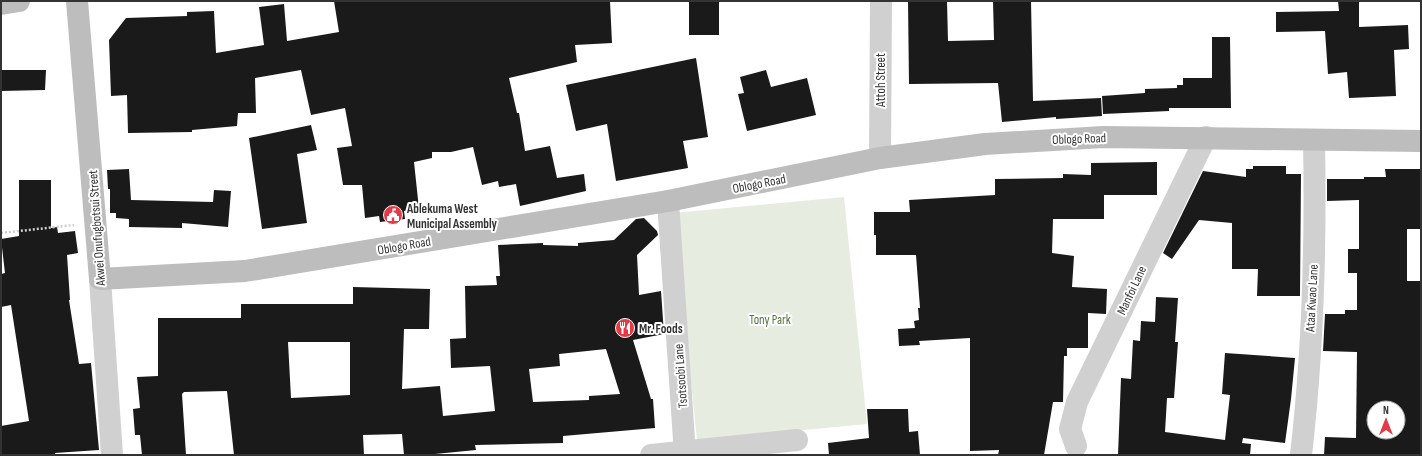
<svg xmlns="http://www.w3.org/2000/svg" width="1422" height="456" font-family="'Sofia Sans Condensed',sans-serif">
<rect width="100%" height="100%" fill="#fff"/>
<path fill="#e6ecdf" d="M844,197l23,227 -170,16 -23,-227z"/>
<g fill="#1a1a1a" fill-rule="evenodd">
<path d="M334,1h276l2,42 -37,2 2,17 -68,16 8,35h2l6,38 25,-5 7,32 27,-4 2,17 -66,15 -4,-22 -17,3 -1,-6 -16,4 -9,-38 -22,5h-19v6l-18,4 5,47 -15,2 1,8 -25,3 -1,-6 -14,2 -3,-33h-19l-6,-37 15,-2 -7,-38 -34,7 -10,-45 -46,8 1,35h-18l-1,13 -45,4v2l-64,1 -1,-38 -16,1 -2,-56 17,-22 61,-2v-4l27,-1 2,42 48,-8 -5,-38 25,-3 3,37 52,-9z"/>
<rect x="689" y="1" width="30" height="34"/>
<path d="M908,1h39l1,40 46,-1 -1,-39h38l2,100 68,-3 1,18 -46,3v-2l-54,5 -4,-39 -89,1z"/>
<path d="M1338,1h21v26l49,-2 1,24 -15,1 2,46 -47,2 -2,-26 -19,2 -3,-43 -49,1v-20l63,-1z"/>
<path d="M1212,37h18l1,71h-62v3l-66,3 -1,-18 43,-3v-4l32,-1v-3h6v-7h29z"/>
<path d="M696,58l12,79 -25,4 5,27 -72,13 -9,-57 -31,7 -10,-46z"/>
<path d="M1,70h45l-1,20 -44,1z"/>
<path d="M766,70l5,17 36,-9 9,37 -69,16 -9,-37 6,-1 -4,-16z"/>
<path d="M311,125l6,25 -20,4 10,69 -45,6 -13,-91z"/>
<path d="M1157,162v33h-53v24h-51l-1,34 22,3 -2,31 35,2 -1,25 -18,-1v35h-21v8h-3l-1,46h-10l-9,53h-46l1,-5 -29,1v-113l-51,3 1,4 -21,1 -1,-17 17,-1 -1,-7 5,-1 -1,-12h2l-4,-53h-40v-20h-2v-23h36l-1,-12 86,-5v-16l68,-1v-4l28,1v-12z"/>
<path d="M1253,166h33v8h15l-1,122h-43l1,-27h-26v-46l-33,-3 -27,39 -9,-6 40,-82 43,6v-8h7z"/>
<path d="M129,169l2,31 82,2 1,-12 17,1 -3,36 -46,-4v5l-53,-1v-8l-13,-1v-5h-6v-24h-2l-1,-19z"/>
<path d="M1385,169h36v60h-14v52h14v174h-97l1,-18 31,1 1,-86 -34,-1 2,-37h20v-4h12v-37h-9v-24h11v-49l-32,1v-22h37v-2h22zM1374,408h24v24h-24z"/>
<path d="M19,180h32v48l6,-1 1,6 17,-2 3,22 -11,2 3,45h-1l10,64 12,-1 8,87 -44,3v2h-54v-29l28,-5 -18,-116 -10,2v-33l4,-1 -4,-34 18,-3z"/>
<path d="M644,218l13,13 1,4 -21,20 2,40 22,-4 3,43 -31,6 18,59h2l2,29 -92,8v7l-88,2 1,5 -41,4 -31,1 -2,-21 -39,1 1,20h-130l-7,-64 -43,1 -2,2 4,61h-44l-2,-20h-5l-2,-26 7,-1 -3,-31 21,-1v-58h83v-14h112v-17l77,2 -1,40h-25l-2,60 38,-3 3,30 52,-5 -5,-45 -39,2 -1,-29 16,-1 -1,-52 32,-1 -1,-9h4l-2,-31 45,-2v2l35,1v-3l36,-3 22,-21zM288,342h62v53l-59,3zM606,349l14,45 -31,2v4l-56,2 -4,-33 31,-3 -1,-12z"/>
<path d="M1156,297l22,1 -3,44h3l-4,56h-7l-2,34 60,8 5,-45 -8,-1 3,-41 70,5 -4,41 -6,44 -42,-5 -1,5 9,1 -1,11h-132l3,-77 10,1 2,-39 7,1 1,-20 14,1z"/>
<path d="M867,409h41l1,23 9,-1 2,24h-91l-1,-12 41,-5z"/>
</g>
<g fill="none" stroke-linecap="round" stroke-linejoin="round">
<path stroke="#cdcdcd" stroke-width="2.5" stroke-dasharray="2 2" stroke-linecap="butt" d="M1,233l73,-8"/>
<g stroke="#d0d0d0" stroke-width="22">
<path d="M880,158l1,-157"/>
<path d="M668,201l17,254"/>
<path d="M1076,446l-6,-17 7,-27 129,-265"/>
<path d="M651,455l146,-15"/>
<path d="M1301,455c12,-104 15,-210 13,-315"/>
</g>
<path stroke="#d0d0d0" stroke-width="22" d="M100,279l12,176"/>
<g stroke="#bdbdbd" stroke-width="22">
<path d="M77,1l23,278 145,-8 423,-70 212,-43 105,-14 118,-7 318,4"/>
<path d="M1,4l18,-3"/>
</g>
</g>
<defs>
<g id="civic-disc" transform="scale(1)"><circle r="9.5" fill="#e63946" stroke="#fff"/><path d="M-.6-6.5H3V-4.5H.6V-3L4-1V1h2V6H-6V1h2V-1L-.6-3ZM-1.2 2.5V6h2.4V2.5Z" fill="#fff"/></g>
<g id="restaurant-disc" transform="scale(1)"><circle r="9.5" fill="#e63946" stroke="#fff"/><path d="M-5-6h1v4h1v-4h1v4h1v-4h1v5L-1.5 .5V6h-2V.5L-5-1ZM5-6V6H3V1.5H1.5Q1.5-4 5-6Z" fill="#fff"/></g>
</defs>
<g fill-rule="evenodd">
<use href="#civic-disc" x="393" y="215"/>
<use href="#restaurant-disc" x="625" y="328"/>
</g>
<g text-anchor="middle" stroke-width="4" stroke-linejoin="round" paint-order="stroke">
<g font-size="13" fill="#333" stroke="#fff">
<text transform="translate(880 80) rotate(-90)" y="5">Attoh Street</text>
<text transform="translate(1079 138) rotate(-2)" y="5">Oblogo Road</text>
<text transform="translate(759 183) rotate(-11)" y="5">Oblogo Road</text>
<text transform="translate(96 228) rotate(-94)" y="5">Akwei Onufugbotsui Street</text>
<text transform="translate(404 245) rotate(-10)" y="5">Oblogo Road</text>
<text transform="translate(1131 290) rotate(-65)" y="5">Manfoi Lane</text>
<text transform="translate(1311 298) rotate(-87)" y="5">Ataa Kwao Lane</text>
<text transform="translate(680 376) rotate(-94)" y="5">Tsotsoobi Lane</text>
</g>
<g font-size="13" font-weight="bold" fill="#333" stroke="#fff" text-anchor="start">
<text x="407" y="213">Ablekuma West<tspan x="407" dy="15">Municipal Assembly</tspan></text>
<text x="639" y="333">Mr. Foods</text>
</g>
<g font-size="13" fill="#56703f" stroke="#fff">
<text x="770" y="324">Tony Park</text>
</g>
</g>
<rect width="1422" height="456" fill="none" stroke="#333333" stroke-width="4"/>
<g transform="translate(1386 420)"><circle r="19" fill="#ffffff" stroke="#adadad"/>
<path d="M0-3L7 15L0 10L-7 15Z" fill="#e63946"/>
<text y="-6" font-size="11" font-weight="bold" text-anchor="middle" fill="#333333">N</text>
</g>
</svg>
